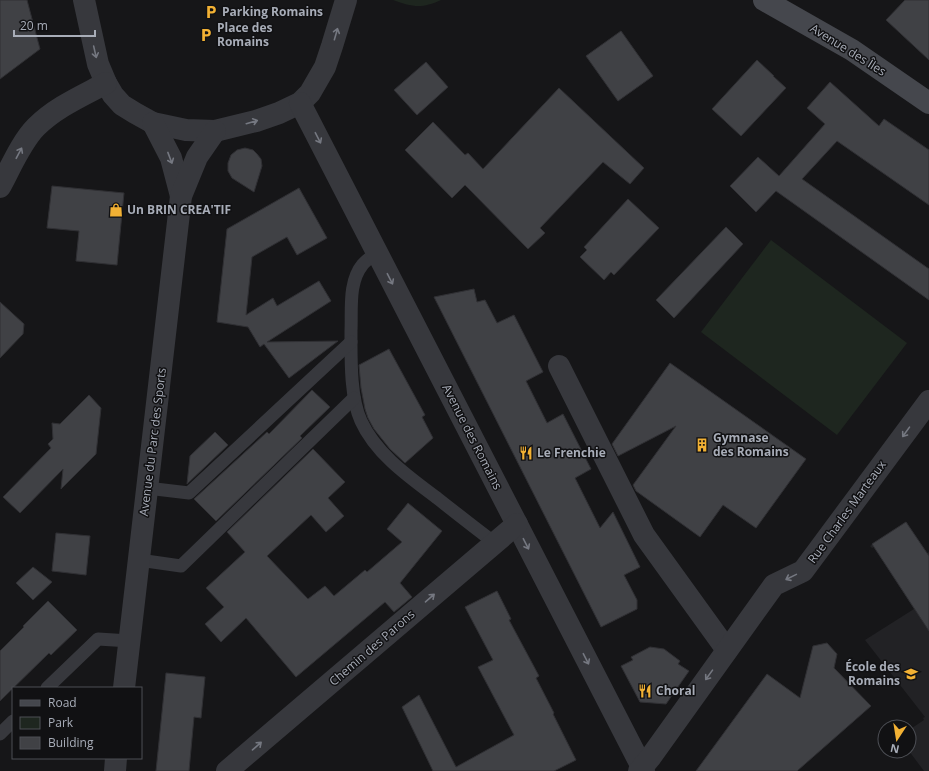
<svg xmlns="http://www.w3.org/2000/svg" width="929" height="771" font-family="'Open Sans',sans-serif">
<rect width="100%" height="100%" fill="#161618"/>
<path fill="#222225" d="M906,522l2,2 -3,2 19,29 5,-3v219h-5l-15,-20v-21l15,-10 -1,-2 2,-1 -60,-77 49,-31 -40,-62 -2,1 -2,-2z"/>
<g fill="#1e261f">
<path d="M393,0h48c-19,9 -29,7 -48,0z"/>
<path d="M771,240l136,103 -70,92 -136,-103z"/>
</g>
<g fill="#404145" stroke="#303034">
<path d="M0,0h27l13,49 -40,30z"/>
<path d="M905,0h24v60l-43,-40z"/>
<path d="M621,31l32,45 -35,25 -32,-45z"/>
<path d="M757,60l17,16h-1l13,12 -45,48 -29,-27z"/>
<path d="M426,62l22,25 -31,28 -23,-25z"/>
<path d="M830,82l49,44 5,-7 45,31v55l-92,-64 -35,38 127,90v31l-153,-109 -20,21 -26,-26 28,-29 21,19 46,-52 -18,-16z"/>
<path d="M559,88l85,80 -14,16 -27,-22 -63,66 5,5 -17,16 -63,-64 -13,13 -47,-48 28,-28 32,33 3,-2 15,16z"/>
<path d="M245,148l8,2 4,4 4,5 1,7 -8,26 -22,-14 -4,-7v-8l3,-8 6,-5z"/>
<path d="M52,186l72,7 -7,72 -41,-4 3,-30 -32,-3z"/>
<path d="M299,188l28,50 -30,17 -10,-18 -35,20 -6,58 27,-17 4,8 42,-25 12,20 -64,41 71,-1 -49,37 -25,-34 -4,3 -12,-20 -31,-5 10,-93z"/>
<path d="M628,199l31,29 -45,47 -3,-3 -7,8 -24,-23 7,-7 -3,-3z"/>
<path d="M726,227l17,17 -69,74 -18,-18z"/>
<path d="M474,289l3,13 8,-2 12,23 17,-8 29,57 -17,9 21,42 16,-9 28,55 -16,9 25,50 13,-16 27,55 -16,8 13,25v9l-36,18 -167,-330z"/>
<path d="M0,302l24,22 -1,10 -23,24z"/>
<path d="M389,349l36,66 -3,2 11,21 -28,25 -15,-14 -16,-20 -6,-11 -3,-9 -4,-21 -2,-23z"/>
<path d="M670,363l136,96 -50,69 -33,-23 -23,32 -64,-46 -3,-6 43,-59 -58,30 -6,-12z"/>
<path d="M312,390l18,17 -30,29 2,2 -86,83 -22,-22 73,-67 2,2z"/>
<path d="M89,395l12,13 -5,46 -35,35 2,-20 -43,44 -17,-16 48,-49 -3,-4 5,-5 -1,-16 8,1z"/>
<path d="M215,432l13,13 -41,39 3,-28z"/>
<path d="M313,449l32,33 -17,16 16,18 -18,16 -15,-17 -44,41 41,43 17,-13 9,10 31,-26 2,2 35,-30 -15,-13 21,-26 34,28 -42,52 12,14 -18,15 -9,-10 -89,75 -50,-59 -25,24 -16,-18 19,-17 -18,-19 39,-36 -18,-20z"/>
<path d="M906,522l23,34v75l-57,-87z"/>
<path d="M56,533l34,3 -4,39 -34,-4z"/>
<path d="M33,567l19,15 -19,18 -17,-17z"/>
<path d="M497,591l14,28 -2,1 30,56 -3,2 18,35 -1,1 23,46 -22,11h-121l-31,-64 17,-12 37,72 58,-32 -36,-68 15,-7 -28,-53z"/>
<path d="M48,601l29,29 -26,25 -2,-2 -49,48v-50l24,-24 -1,-1z"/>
<path d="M827,643l10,11 -3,14 37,38 -74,65h-101l71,-97 33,24 13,-52z"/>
<path d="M650,647l14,2 16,12 -2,3 11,7 -23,33 -26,-2 -19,-36 12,-6 -2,-3z"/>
<path d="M166,673l39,4 -4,41 -7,-1 -5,54h-33z"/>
</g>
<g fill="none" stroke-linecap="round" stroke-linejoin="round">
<g stroke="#37383d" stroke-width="13">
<path d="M376,252c-4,4 -9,8 -13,12 -15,18 -11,45 -12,67 0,27 -1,66 10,90 15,33 48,56 76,77 19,15 38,30 58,45"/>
<path d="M147,488l42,5 162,-151"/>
<path d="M139,560l42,6 173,-168"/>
<path d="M47,688l51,-49 32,2"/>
<path d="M0,734l13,-13"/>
</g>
<g stroke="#37383d" stroke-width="22">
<path d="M84,0l14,64 8,19 7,12 9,10 13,8 18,10 33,7 29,1 41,-10 23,-8 21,-10 10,-10 15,-26 7,-21 14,-46"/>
<path d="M300,103l344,668"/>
<path d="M153,123l18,35 10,38"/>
<path d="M0,187c10,-18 21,-45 36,-60 20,-20 46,-31 70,-44"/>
<path d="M559,366l85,169 83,115"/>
<path d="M124,688l57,-492 16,-39 18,-26"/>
<path d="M115,771l1,-13"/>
<path d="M227,771l290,-247"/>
<path d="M639,771l11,-13 124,-173 29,-14 126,-170"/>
</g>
<path stroke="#45474d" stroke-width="22" d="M764,0l88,50 77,53"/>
</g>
<defs><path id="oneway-shaft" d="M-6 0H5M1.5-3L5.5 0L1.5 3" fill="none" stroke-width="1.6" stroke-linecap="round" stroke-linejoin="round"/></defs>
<g stroke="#757881">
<use href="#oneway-shaft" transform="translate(336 34) rotate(-74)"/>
<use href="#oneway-shaft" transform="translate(95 52) rotate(77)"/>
<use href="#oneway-shaft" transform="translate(252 122) rotate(-16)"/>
<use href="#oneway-shaft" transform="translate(318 138) rotate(63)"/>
<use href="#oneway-shaft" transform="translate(19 153) rotate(-62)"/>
<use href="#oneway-shaft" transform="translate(170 158) rotate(69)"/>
<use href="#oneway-shaft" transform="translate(390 279) rotate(63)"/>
<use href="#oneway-shaft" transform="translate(906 432) rotate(126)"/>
<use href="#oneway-shaft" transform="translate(526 544) rotate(63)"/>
<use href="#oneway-shaft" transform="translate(791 577) rotate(154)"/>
<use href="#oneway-shaft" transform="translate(430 598) rotate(-41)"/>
<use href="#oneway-shaft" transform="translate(586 659) rotate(63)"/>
<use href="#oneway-shaft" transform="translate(709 675) rotate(126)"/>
<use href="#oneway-shaft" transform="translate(257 746) rotate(-41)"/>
</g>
<defs>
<g id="parking-bare" transform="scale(1.08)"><path d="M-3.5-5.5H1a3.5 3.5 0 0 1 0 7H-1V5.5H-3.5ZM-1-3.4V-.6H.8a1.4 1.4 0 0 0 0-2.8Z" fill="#f2b134" stroke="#111113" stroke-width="2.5" paint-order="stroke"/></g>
<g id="shop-bare" transform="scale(1.08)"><path d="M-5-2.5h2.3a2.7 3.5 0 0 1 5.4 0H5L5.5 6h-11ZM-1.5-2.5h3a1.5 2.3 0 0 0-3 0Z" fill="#f2b134" stroke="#111113" stroke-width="2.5" paint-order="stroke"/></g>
<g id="building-bare" transform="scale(1.08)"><path d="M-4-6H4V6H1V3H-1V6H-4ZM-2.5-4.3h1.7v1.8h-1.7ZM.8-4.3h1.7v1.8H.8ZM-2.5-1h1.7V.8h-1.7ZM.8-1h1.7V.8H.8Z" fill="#f2b134" stroke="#111113" stroke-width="2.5" paint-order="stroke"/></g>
<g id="restaurant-bare" transform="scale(1.08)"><path d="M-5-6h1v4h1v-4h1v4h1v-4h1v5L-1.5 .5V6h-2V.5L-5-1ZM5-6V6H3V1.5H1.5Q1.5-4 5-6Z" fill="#f2b134" stroke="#111113" stroke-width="2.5" paint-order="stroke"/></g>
<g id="school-bare" transform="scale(1.08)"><path d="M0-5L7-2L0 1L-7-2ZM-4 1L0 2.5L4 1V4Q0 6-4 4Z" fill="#f2b134" stroke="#111113" stroke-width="2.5" paint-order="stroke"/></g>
</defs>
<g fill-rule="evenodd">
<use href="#parking-bare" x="211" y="12"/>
<use href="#parking-bare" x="206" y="35"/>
<use href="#shop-bare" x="116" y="210"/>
<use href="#building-bare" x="702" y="445"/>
<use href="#restaurant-bare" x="526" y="453"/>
<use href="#school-bare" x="911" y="674"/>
<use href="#restaurant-bare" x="645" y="691"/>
</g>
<g text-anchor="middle" stroke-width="3" stroke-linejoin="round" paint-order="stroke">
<g font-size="12" font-weight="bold" fill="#a8adb8" stroke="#111113" text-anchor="start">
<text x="222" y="16">Parking Romains</text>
<text x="217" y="32">Place des<tspan x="217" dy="14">Romains</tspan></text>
<text x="127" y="214">Un BRIN CREA'TIF</text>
<text x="713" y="442">Gymnase<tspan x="713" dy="14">des Romains</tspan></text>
<text x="537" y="457">Le Frenchie</text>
<text x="900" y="671" text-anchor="end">École des<tspan x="900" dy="14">Romains</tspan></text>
<text x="656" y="695">Choral</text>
</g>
<g font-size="12" fill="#a8adb8" stroke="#111113">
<text transform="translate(848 50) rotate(32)" y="4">Avenue des Îles</text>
<text transform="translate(472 437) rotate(63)" y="4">Avenue des Romains</text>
<text transform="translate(153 442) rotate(-83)" y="4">Avenue du Parc des Sports</text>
<text transform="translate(847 512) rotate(-54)" y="4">Rue Charles Marteaux</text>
<text transform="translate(372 648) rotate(-41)" y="4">Chemin des Parons</text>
</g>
</g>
<rect x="12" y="687" width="130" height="72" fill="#111113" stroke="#4d4f55"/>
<rect x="20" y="700" width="20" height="6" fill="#45474d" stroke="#4d4f55"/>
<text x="48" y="707" font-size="12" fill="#a8adb8">Road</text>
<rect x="20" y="717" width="20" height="12" fill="#1e261f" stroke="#4d4f55"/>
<text x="48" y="727" font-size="12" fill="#a8adb8">Park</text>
<rect x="20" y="737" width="20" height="12" fill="#404145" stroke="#4d4f55"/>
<text x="48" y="747" font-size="12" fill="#a8adb8">Building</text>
<g transform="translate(897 739) rotate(192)"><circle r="19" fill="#111113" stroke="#4d4f55"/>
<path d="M0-3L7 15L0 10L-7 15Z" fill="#f2b134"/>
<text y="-6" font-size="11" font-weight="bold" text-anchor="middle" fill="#a8adb8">N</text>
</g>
<path d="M14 30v6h81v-6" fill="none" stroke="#a8adb8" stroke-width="2"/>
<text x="20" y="30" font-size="12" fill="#a8adb8" stroke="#111113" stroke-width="3" paint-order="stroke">20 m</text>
</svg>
